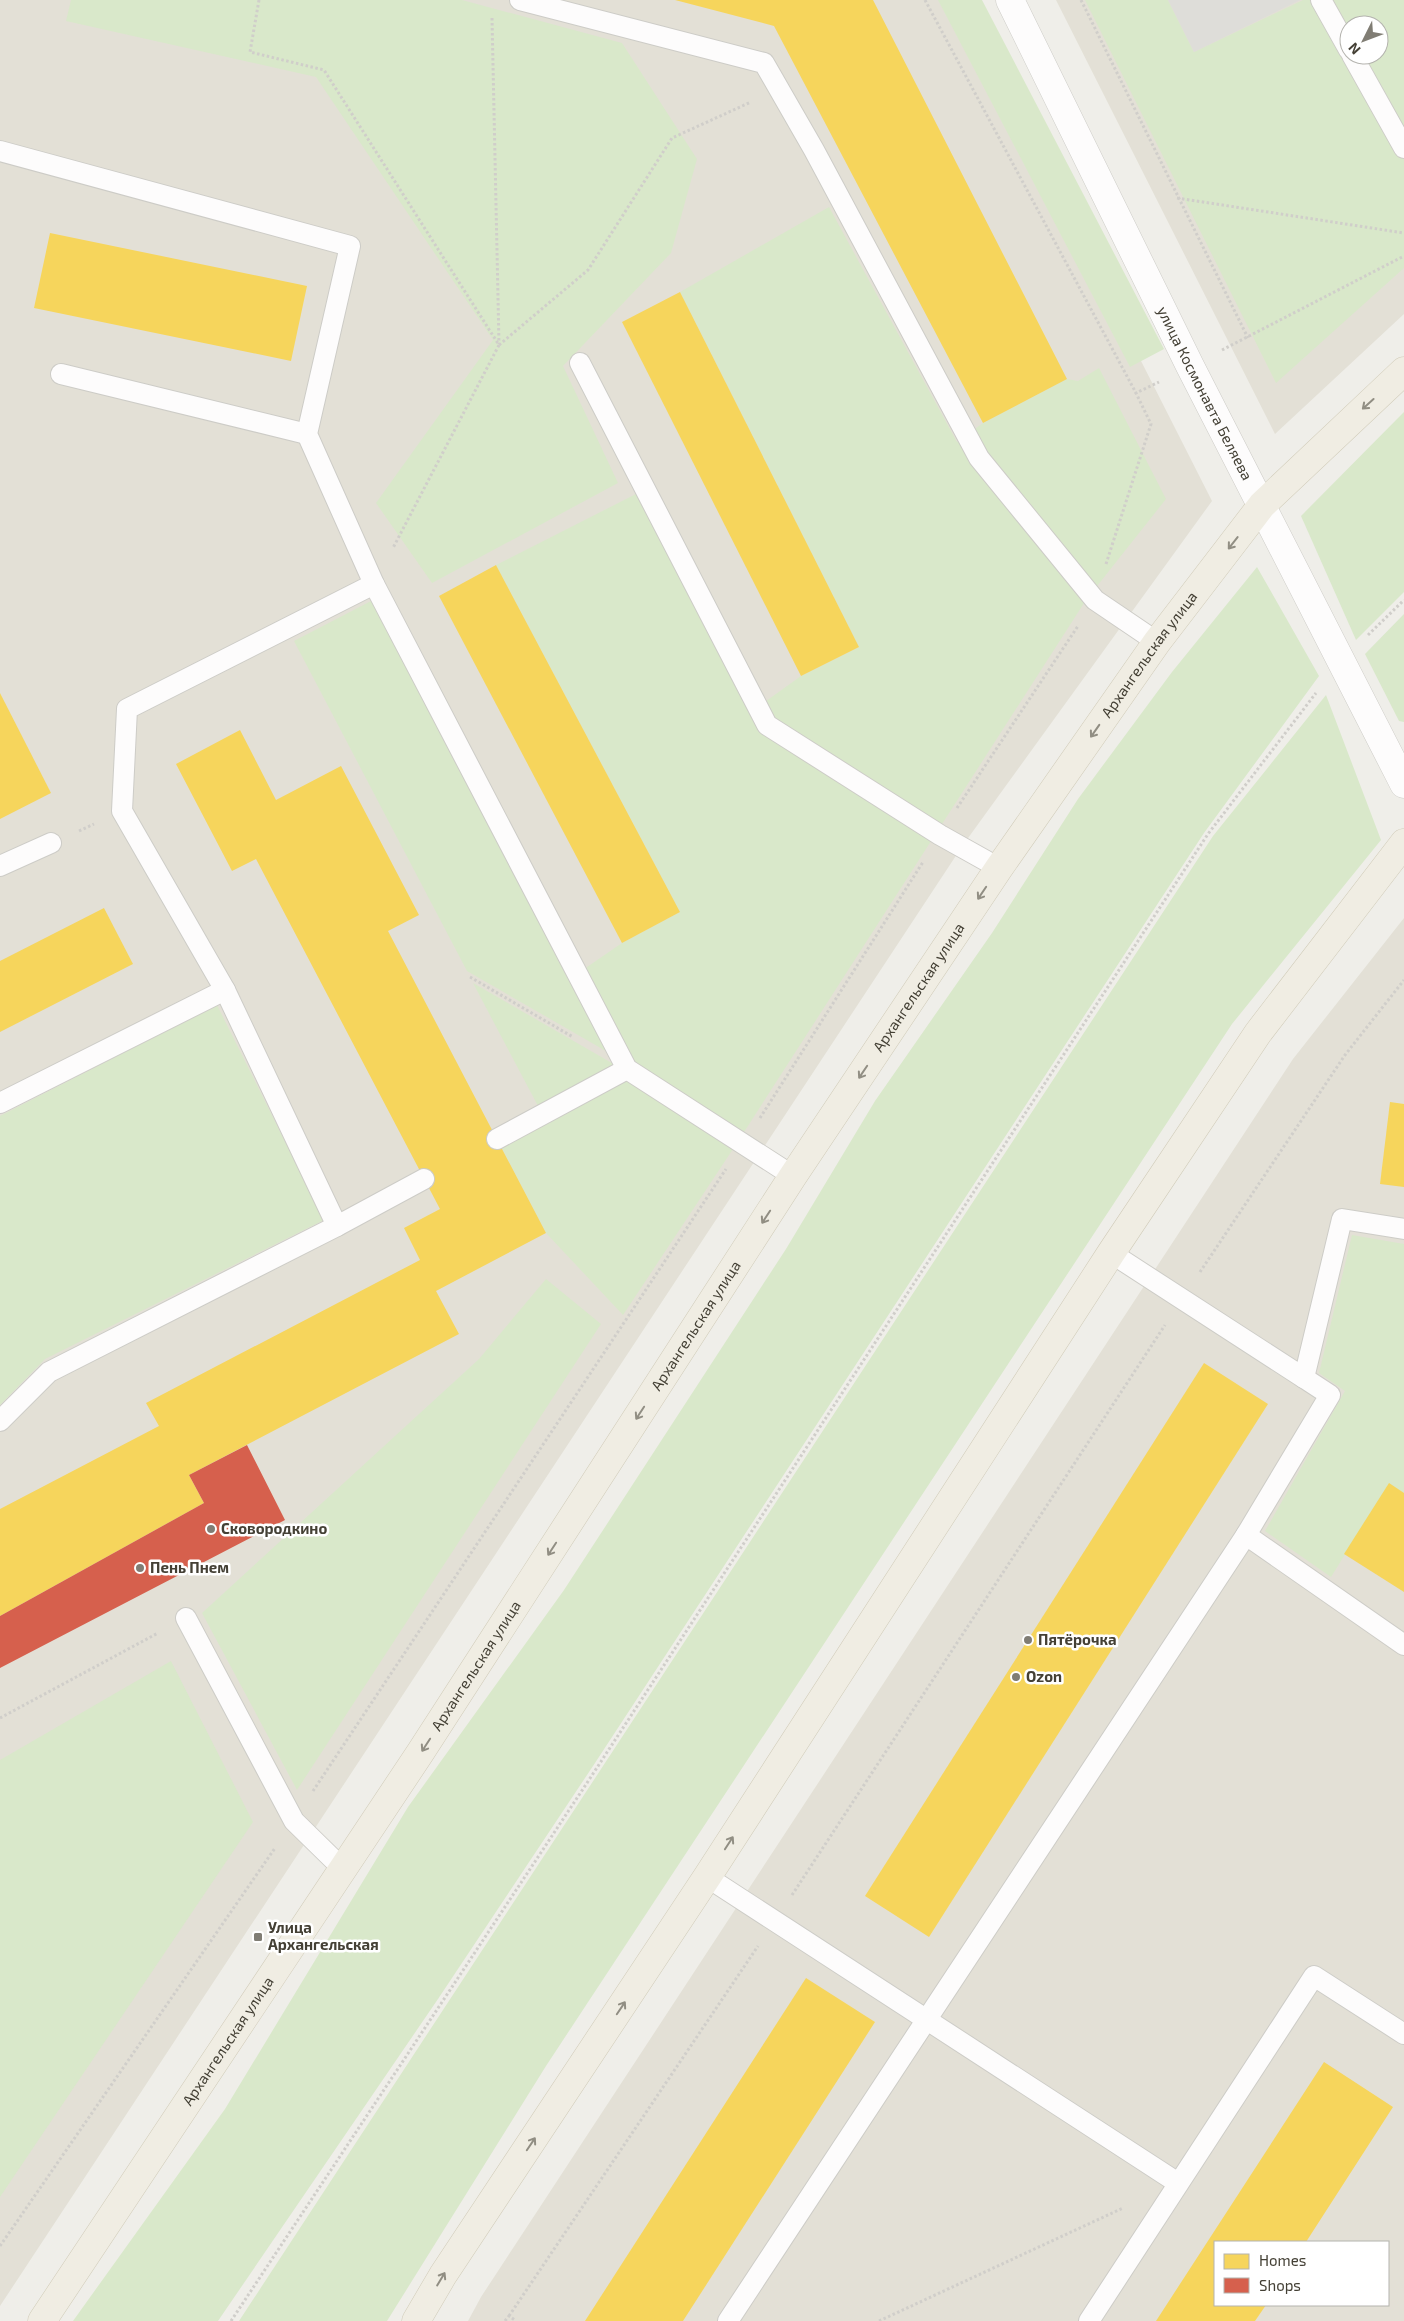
<svg xmlns="http://www.w3.org/2000/svg" width="1404" height="2321" font-family="'Exo 2',sans-serif">
<rect width="100%" height="100%" fill="#efeee9"/>
<g fill="#e3e0d6" fill-rule="evenodd">
<path d="M0,0h958l254,501 -249,344 -963,1461z"/>
<path d="M1056,0h348v314l-129,120zM1349,25h30v30h-30z"/>
<path d="M1404,918v1403h-936l13,-24 812,-1238zM1215,2242h173v63h-173z"/>
</g>
<g fill="#d9e8ca" fill-rule="evenodd">
<path d="M71,0h391l160,43 75,116 -26,94 -108,113 55,117 -186,100 -56,-80 117,-163 -177,-263 -250,-56z"/>
<path d="M938,0h44l182,349 -34,18z"/>
<path d="M1085,0h83l26,52 109,-52h101v268l-128,115zM1349,25h30v30h-30z"/>
<path d="M829,207l128,235 26,-19 84,-44 11,2 21,-13 67,131 -80,101 -349,543 -114,172 -77,-82 -49,-94 41,-33 -65,-123 144,83 -6,-12 -144,-83 -173,-330 79,-41 198,378 51,-35 58,-31 -184,-347 140,-71 115,218 50,-36 58,-29 -179,-355z"/>
<path d="M1404,412v180l-48,48 -55,-124z"/>
<path d="M1257,567l62,109 -115,157 -609,930 -157,236 -220,322h-145l152,-212 183,-302 156,-217 222,-341 89,-148 117,-168 86,-134 94,-127z"/>
<path d="M1404,614v108l-5,-1 -34,-67z"/>
<path d="M1326,695l55,145 -149,184 -686,1042 -159,255h-148l974,-1485z"/>
<path d="M217,1005l107,215 -279,139 -45,46v-289z"/>
<path d="M1352,1235l52,9v249l-15,-9 -58,93 -66,-46 80,-140 -26,-18z"/>
<path d="M546,1279l55,45 -304,466 -95,-177 277,-254z"/>
<path d="M171,1661l82,161 -253,375v-437z"/>
</g>
<path fill="#deddd9" d="M1168,0h132l-106,52z"/>
<g fill="#f6d55c">
<path d="M675,0h198l194,379 -84,44 -209,-397z"/>
<path d="M50,233l257,53 -16,75 -257,-53z"/>
<path d="M680,292l179,355 -58,29 -179,-354z"/>
<path d="M496,565l184,347 -58,31 -183,-347z"/>
<path d="M0,693l51,100 -51,26z"/>
<path d="M240,730l36,70 65,-34 78,149 -31,16 158,302 -110,58 23,43 -270,141 15,28 -204,113v-107l159,-83 -13,-23 274,-143 -16,-32 36,-19 -184,-350 -24,12 -56,-107z"/>
<path d="M104,908l29,56 -133,68v-71z"/>
<path d="M1390,1102l14,2v83l-24,-3z"/>
<path d="M1204,1363l64,41 -339,533 -64,-41z"/>
<path d="M1389,1483l15,10v99l-60,-38z"/>
<path d="M806,1978l69,44 -192,299h-98z"/>
<path d="M1324,2062l69,45 -87,135h-91v63h51l-11,16h-99z"/>
</g>
<path fill="#d6604d" d="M247,1445l38,75 -285,148v-52l204,-113 -15,-28z"/>
<g fill="none" stroke-linecap="round" stroke-linejoin="round">
<g stroke="#cdccc7" stroke-width="22">
<g id="lane">
<path d="M520,0l244,63 50,87 165,308 116,142 62,42"/>
<path d="M1321,0l28,50"/>
<path d="M1352,55l52,93"/>
<path d="M0,151l350,95 -43,188 67,150 253,485 166,107"/>
<path d="M580,363l187,362 173,110 59,33"/>
<path d="M61,374l246,60"/>
<path d="M374,584l-247,125 -5,102 103,179 112,236 87,-47"/>
<path d="M0,866l51,-23"/>
<path d="M0,1103l225,-113"/>
<path d="M497,1139l130,-70"/>
<path d="M1111,1253l193,125 38,-159 62,10"/>
<path d="M0,1421l49,-49 288,-146"/>
<path d="M1246,1535l158,110"/>
<path d="M186,1618l108,203 49,48"/>
<path d="M707,1877l471,306"/>
<path d="M728,2321l518,-786 84,-140 -26,-17"/>
<path d="M1089,2321l225,-345 90,58"/>
</g>
</g>
<g stroke="#cdccc7" stroke-width="29">
<g id="street">
<path id="s1" d="M1010,0l180,366 214,418"/>
</g>
</g>
<g stroke="#d0cbb8" stroke-width="29">
<g id="primary">
<path id="s2" d="M42,2321l378,-568 373,-577 206,-308 158,-226 105,-137 142,-134"/>
<path d="M416,2321l27,-46 264,-398 404,-624 147,-220 146,-190"/>
</g>
</g>
<g stroke="#d0ceca" stroke-width="3" stroke-dasharray="2.5 2.5" stroke-linecap="butt">
<path d="M259,0l-9,52 74,18 175,275 -106,203"/>
<path d="M925,0l211,393"/>
<path d="M1081,0l167,338"/>
<path d="M492,18l7,326"/>
<path d="M1177,198l227,35"/>
<path d="M499,345l89,-75 84,-132 79,-36"/>
<path d="M1222,350l182,-94"/>
<path d="M1106,564l45,-140 -15,-31 23,-11"/>
<path d="M1368,635l36,-35"/>
<path d="M957,808l121,-182"/>
<path d="M79,831l15,-7"/>
<path d="M470,977l103,60"/>
<path d="M760,1118l163,-256"/>
<path d="M1200,1272l145,-217 59,-75"/>
<path d="M0,1718l158,-85"/>
<path d="M313,1791l413,-622"/>
<path d="M792,1895l373,-570"/>
<path d="M0,2246l275,-398"/>
<path d="M509,2316l249,-370"/>
<path d="M231,2321l352,-532 625,-955 108,-141"/>
<path d="M505,2321l4,-5 7,5"/>
<path d="M879,2321l244,-113"/>
</g>
<use href="#lane" stroke="#fdfcfc" stroke-width="20"/>
<use href="#street" stroke="#fdfcfc" stroke-width="28"/>
<use href="#primary" stroke="#f0ede3" stroke-width="28"/>
</g>
<defs><path id="oneway-shaft" d="M-6 0H5M1.5-3L5.5 0L1.5 3" fill="none" stroke-width="1.6" stroke-linecap="round" stroke-linejoin="round" transform="scale(1.25)"/></defs>
<g stroke="#918e83">
<use href="#oneway-shaft" transform="translate(1368 404) rotate(138)"/>
<use href="#oneway-shaft" transform="translate(1233 543) rotate(128)"/>
<use href="#oneway-shaft" transform="translate(1095 731) rotate(125)"/>
<use href="#oneway-shaft" transform="translate(982 893) rotate(124)"/>
<use href="#oneway-shaft" transform="translate(863 1072) rotate(124)"/>
<use href="#oneway-shaft" transform="translate(766 1217) rotate(123)"/>
<use href="#oneway-shaft" transform="translate(640 1413) rotate(123)"/>
<use href="#oneway-shaft" transform="translate(552 1549) rotate(123)"/>
<use href="#oneway-shaft" transform="translate(426 1745) rotate(123)"/>
<use href="#oneway-shaft" transform="translate(729 1843) rotate(-57)"/>
<use href="#oneway-shaft" transform="translate(621 2008) rotate(-56)"/>
<use href="#oneway-shaft" transform="translate(531 2144) rotate(-56)"/>
<use href="#oneway-shaft" transform="translate(441 2279) rotate(-59)"/>
</g>
<g fill="#807d74" stroke="#fff" stroke-width="2">
<circle cx="211" cy="1529" r="5"/>
<circle cx="140" cy="1568" r="5"/>
<circle cx="1028" cy="1640" r="5"/>
<circle cx="1016" cy="1677" r="5"/>
<rect x="253" y="1932" width="10" height="10" rx="2.5"/>
</g>
<g text-anchor="middle" stroke-width="5" stroke-linejoin="round" paint-order="stroke">
<g font-size="15" fill="#444035" stroke="#fff">
<text dy="5" stroke="none"><textPath href="#s1" startOffset="439">улица Космонавта Беляева</textPath></text>
<text dy="5" stroke="none"><textPath href="#s2" startOffset="2001">Архангельская улица</textPath></text>
<text dy="5" stroke="none"><textPath href="#s2" startOffset="1596">Архангельская улица</textPath></text>
<text dy="5" stroke="none"><textPath href="#s2" startOffset="1191">Архангельская улица</textPath></text>
<text dy="5" stroke="none"><textPath href="#s2" startOffset="786">Архангельская улица</textPath></text>
<text dy="5" stroke="none"><textPath href="#s2" startOffset="336">Архангельская улица</textPath></text>
</g>
<g font-size="15" font-weight="bold" fill="#444035" stroke="#fff" text-anchor="start">
<text x="221" y="1534">Сковородкино</text>
<text x="150" y="1573">Пень Пнем</text>
<text x="1038" y="1645">Пятёрочка</text>
<text x="1026" y="1682">Ozon</text>
<text x="268" y="1933">Улица<tspan x="268" dy="17">Архангельская</tspan></text>
</g>
</g>
<rect x="1214" y="2241" width="175" height="65" fill="#ffffff" stroke="#b4b3ae"/>
<rect x="1224" y="2254" width="25" height="15" fill="#f6d55c" stroke="#b4b3ae"/>
<text x="1259" y="2266" font-size="15" fill="#444035">Homes</text>
<rect x="1224" y="2278" width="25" height="15" fill="#d6604d" stroke="#b4b3ae"/>
<text x="1259" y="2291" font-size="15" fill="#444035">Shops</text>
<g transform="translate(1364 40) rotate(228)"><circle r="24" fill="#ffffff" stroke="#b4b3ae"/>
<path d="M0-4L9 19L0 12L-9 19Z" fill="#807d74"/>
<text y="-8" font-size="14" font-weight="bold" text-anchor="middle" fill="#444035">N</text>
</g>
</svg>
